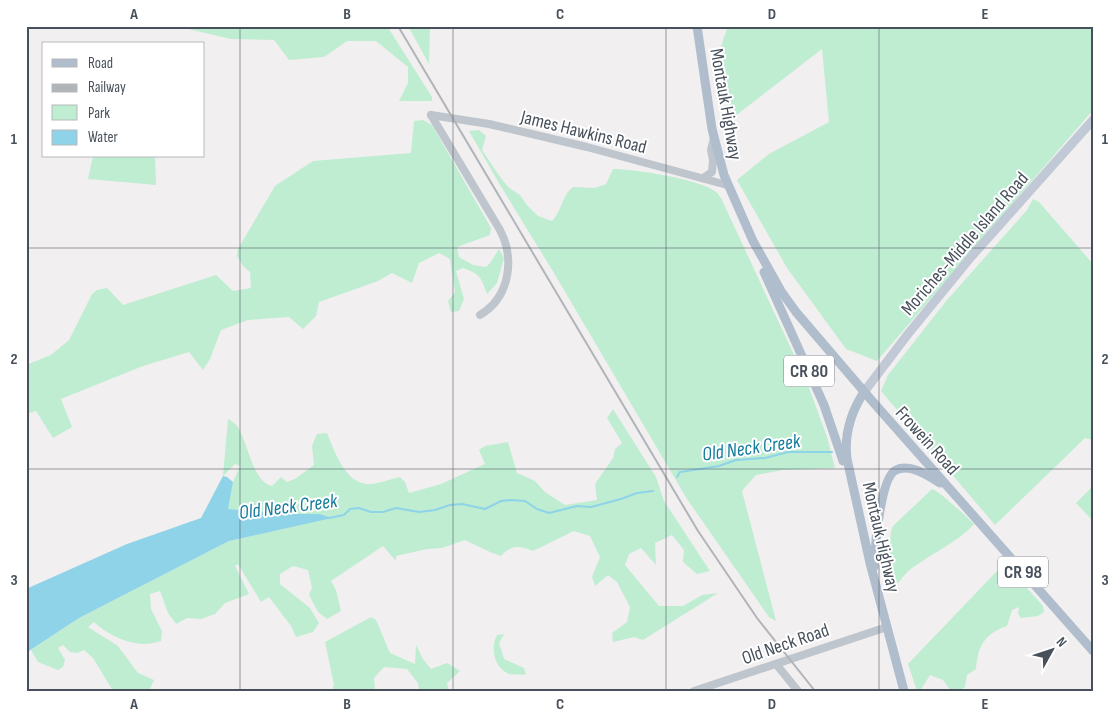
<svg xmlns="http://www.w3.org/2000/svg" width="1119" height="717" font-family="'Sofia Sans Condensed',sans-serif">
<rect width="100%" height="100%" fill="#f1efef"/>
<g fill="#bfedd2">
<path d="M175,26h212l45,71v4h-33l9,-18v-16l-32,-26h-29l-23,16 -35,3 -15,-20 -43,-1z"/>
<path d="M408,26h22l-1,38z"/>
<path d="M728,26h365v84l-216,251 -31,-12 -59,-81 -50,-88 32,-26 60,-32 -7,-73 -92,71 -11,-68z"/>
<path d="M423,120l9,5 59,103 -1,7 -33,12 2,10 14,8 13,2 4,-4 9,-14 5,9 -7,25 -10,11c-6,-17 -7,-20 -24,-26l-7,3 8,28 -5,12 -8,1 -3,-11 7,-9 -5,-33 -11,-6 -20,10 -7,20 -20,-10 -14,8 -59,21 -3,14 -13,13 -14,-12 -41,3 -27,10 -11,29 -7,11 -14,-18 -46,14 -82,33 11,28 -19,11 -17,-27 -10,3v-49l25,-10 18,-15 23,-46 5,-4 10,-2 16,17 93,-30 17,16 18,-3 -1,-16 -7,-6 -6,-10 1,-7 37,-63 38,-25 98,-8 3,-32z"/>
<path d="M479,130l7,6 -4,14 16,24 10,13 12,8 7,10 11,11 14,5c11,-12 9,-24 21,-34l22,1 11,-4 7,-15c21,0 87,10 103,23 2,1 3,4 5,6l87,187 19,52 8,31 -52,2 -27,5 -14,16 34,130 -7,-4 -82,-118 -133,-226 -54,-88 -31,-54z"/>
<path d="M93,156h62l1,29 -68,-6z"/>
<path d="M1033,199l6,3 54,62v176l-8,-2 -90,87 -114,-134 7,-16 59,-75 80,-90z"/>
<path d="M613,409l43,68 8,24 46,70 -13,3 -14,-12 1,-12 -12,-15 -17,8 1,22 -15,-17 -12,6 -4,11 34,41h24l19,-11 16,-2 -75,47 -9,-3 -21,5 -1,-9 15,-11 3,-15 -13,-25 -9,-7 -13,11 -3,-9 8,-20 -10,-21 -16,-5 -41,20c-15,-5 -20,-7 -32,5l-11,-4 -25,-12 -23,8 -15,1 -31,7v5l-13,-15 -52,35 5,9 5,21 -14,8 -9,-7 -9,-17 3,-7 -4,-18 -15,-4 -13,8v10l30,24 9,15 -6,9 -17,5 -5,-11 -22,-29 -8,5 -23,-38 -3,2 14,28 -24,9 -10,11 -14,5 -14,-1 -11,6 -8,-11 -8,-22 -10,3 1,15 11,22 -1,10c-5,1 -11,3 -16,3 -18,0 -38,-10 -51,-22l-6,5 30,19 20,27 16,7 -5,11h-36l-20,-33 -9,-8 -7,3 -7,-1 -7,-7 -5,3 7,12 -2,7 -5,3 -20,-8 -7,-12 48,-32 150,-77 102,-23 -11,-4h-23l-70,-5 6,-27 7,-16 -5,-2 -12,12 5,-57c3,2 7,4 9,7 11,15 15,56 35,60l9,-9 6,5 8,-3 19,-14 -2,-19 5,-12 10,-1c7,17 17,48 39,51 10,1 24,-5 34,-7l5,5 4,11 32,-9 44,-20 -6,-14 6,-4 23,-4 9,31 18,8 10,11 20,13 32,-5 -2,-16 18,-26 2,-9 7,-6 -15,-25z"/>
<path d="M1093,486v35l-17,-18z"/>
<path d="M932,489c6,1 35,28 42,35 -15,17 -41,29 -59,42 -7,4 -12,11 -17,17l-9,-1 -2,-9 4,-42 2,-5z"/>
<path d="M1006,566l7,6 30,34 1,6 -6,4 -17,2 -3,-4 1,-7 -7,3 -5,16c-23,8 -29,20 -31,43l-9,6 -2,12 -6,4h-8l-8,-11 -13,-5 -10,16h-3l-9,-27 89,-93z"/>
<path d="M371,617l5,3 14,33 25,11 1,-19 7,14 8,10 16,-6 13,8 -13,12 2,8h-30l-1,-8 -11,-14 -23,-2 -10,11 1,13h-43l2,-6 -9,-43z"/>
<path d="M504,634l-5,9 5,16 20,9 2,7c-5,-1 -12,0 -17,-1 -15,-6 -19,-26 -12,-39z"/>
</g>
<path fill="#8ed3e8" d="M223,476l4,1 6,5 -5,27 69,5h23l12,4 -103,23 -150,77 -53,35v-64l101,-45 74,-26z"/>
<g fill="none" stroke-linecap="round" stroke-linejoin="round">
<g stroke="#8ed3e8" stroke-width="2">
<path d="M677,477l3,-5 39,-6 17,-6 29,-2 23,-6h44"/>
<path d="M329,518l15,-3 6,-6 9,-1 12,4h12l13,-4 23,4 16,-2 15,-5 12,-1 23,5 16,-8 9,-1 15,1 12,8 12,4 28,-7 14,1 30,-8 16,-6 16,-2"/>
</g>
<g stroke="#bec5cd" stroke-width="8">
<path d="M431,115l58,9 98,23 140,38"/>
<path d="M431,115l69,115c15,29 10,67 -20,85"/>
<path d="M703,178l9,-6 1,-12 -2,-10 3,-12"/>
<path d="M776,664l22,27"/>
<path d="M694,691l193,-64"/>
</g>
<path stroke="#c0c9d5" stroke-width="9" d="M864,392l44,-58 63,-77 122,-137"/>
<g stroke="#afbdcc" stroke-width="9">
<path d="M697,26l15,103 12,46 29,66 28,50 15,21 77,90 220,249"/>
<path d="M764,272l60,133 19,56"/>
<path d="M864,392c-13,20 -20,43 -17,67l23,104 34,128"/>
<path d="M874,567c1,-18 6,-90 22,-97 14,-7 33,6 44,13"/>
</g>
<path stroke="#b1b4b9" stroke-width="2" d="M398,26l300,505 59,87 58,73"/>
</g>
<path fill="none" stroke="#48515b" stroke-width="1" stroke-opacity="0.55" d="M240,26v665M453,26v665M666,26v665M879,26v665M26,248h1067M26,469h1067"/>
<g text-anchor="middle" stroke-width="4" stroke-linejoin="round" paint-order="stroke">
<g fill="#fff" stroke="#7f858c" stroke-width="1">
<rect x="784" y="355.5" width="50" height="31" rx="4"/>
<rect x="998" y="556.5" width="50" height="31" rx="4"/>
</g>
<g font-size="18" font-weight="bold" fill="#48515b">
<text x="809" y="377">CR 80</text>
<text x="1023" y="578">CR 98</text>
</g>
<g font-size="19" fill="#48515b" stroke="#fff">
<text transform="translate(727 104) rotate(80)" y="7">Montauk Highway</text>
<text transform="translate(584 131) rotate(14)" y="7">James Hawkins Road</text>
<text transform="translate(964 243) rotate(-49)" y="7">Moriches-Middle Island Road</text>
<text transform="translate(928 440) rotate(48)" y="7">Frowein Road</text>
<text transform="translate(882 537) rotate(77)" y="7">Montauk Highway</text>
<text transform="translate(785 643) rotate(-19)" y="7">Old Neck Road</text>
</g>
<g font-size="20" font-style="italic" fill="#137b9c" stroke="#fff">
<text transform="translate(751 447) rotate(-8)" y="7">Old Neck Creek</text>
<text transform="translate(288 506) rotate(-7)" y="7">Old Neck Creek</text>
</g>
</g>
<rect width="1119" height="717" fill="none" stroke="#ffffff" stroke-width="55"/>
<rect x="42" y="42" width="162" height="115" fill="#ffffff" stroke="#b6b9bd"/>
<rect x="52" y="59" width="25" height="8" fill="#afbdcc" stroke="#b6b9bd"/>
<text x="88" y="68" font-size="15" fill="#48515b">Road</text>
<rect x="52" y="84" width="25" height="8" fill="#b1b4b9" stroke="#b6b9bd"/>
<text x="88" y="92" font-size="15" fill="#48515b">Railway</text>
<rect x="52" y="105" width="25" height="15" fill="#bfedd2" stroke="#b6b9bd"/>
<text x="88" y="118" font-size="15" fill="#48515b">Park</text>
<rect x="52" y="130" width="25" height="15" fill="#8ed3e8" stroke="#b6b9bd"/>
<text x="88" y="142" font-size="15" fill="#48515b">Water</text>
<g transform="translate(1052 650) rotate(50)" stroke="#ffffff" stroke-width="4" paint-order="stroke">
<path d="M0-4L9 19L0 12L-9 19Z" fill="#48515b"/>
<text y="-8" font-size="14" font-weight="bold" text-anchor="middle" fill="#48515b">N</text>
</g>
<rect x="28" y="28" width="1064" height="662" fill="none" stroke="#48515b" stroke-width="2"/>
<g font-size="16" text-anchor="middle" font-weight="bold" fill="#48515b">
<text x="134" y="19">A</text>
<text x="347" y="19">B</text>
<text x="560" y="19">C</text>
<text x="772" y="19">D</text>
<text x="985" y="19">E</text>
<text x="14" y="144">1</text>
<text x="1105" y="144">1</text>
<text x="14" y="364">2</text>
<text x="1105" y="364">2</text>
<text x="14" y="585">3</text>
<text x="1105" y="585">3</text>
<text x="134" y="709">A</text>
<text x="347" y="709">B</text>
<text x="560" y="709">C</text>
<text x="772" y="709">D</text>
<text x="985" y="709">E</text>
</g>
</svg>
